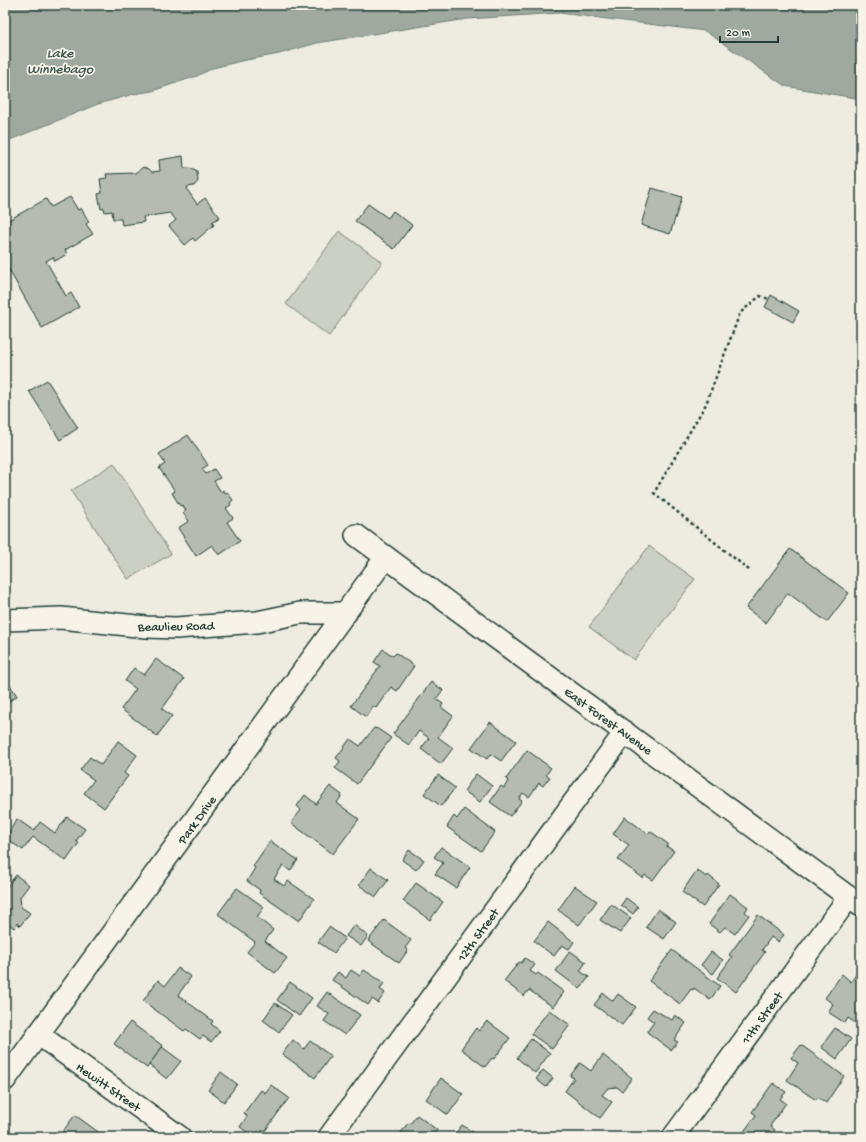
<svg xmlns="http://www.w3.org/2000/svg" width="866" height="1142" font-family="'Gochi Hand',sans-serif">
<rect width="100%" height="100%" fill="#eeece1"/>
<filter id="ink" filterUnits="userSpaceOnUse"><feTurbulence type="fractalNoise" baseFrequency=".025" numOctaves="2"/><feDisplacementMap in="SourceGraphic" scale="8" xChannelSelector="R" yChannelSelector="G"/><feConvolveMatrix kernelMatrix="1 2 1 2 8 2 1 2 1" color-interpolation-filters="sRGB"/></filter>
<g filter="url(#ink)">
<g fill="#cccfc4" stroke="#76867c">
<path d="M339,231l43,31 -53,74 -43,-32z"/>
<path d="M114,463l57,91 -43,25 -57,-88z"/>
<path d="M649,546l46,33 -61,81 -45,-33z"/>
</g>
<path fill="#9fa99f" stroke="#6c7e74" d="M5,5h856v94l-76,-13 -80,-55 -146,-18 -92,6 -150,24 -38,11 -38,7 -28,7 -16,8 -45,15 -18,3 -36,10 -93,38z"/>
<g fill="#b5bbb0" stroke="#1f3d34">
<path d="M183,156l1,12h6l7,4 1,9 -4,5 -7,1 1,4 9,13 8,-6 15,19 -8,5 2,3 -19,16 -2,-3 -8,7 -16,-19 7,-6 -6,-7 -27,4 1,5 -22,3 -1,-6h-8l-1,-8 -7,1 -1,-4 -3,1 -3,-15 4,-1 -2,-14 7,-1 -1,-4 30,-1 7,-6 6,2 3,3 8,-1 -1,-11z"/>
<path d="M652,188l30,9 -12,37 -29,-9z"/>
<path d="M70,197l8,13 3,-2 8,14 -3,2 7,10 -28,16 2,4 -12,7 -2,-4 -7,4 20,35 5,-3 8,14 -37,21 -37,-65v-45l2,3 39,-22 5,8z"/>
<path d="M368,204l20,14 5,-7 19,14 -18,24 -39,-28z"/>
<path d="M771,295l28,16 -6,11 -28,-15z"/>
<path d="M47,380l31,48 -18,12 -31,-49z"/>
<path d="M188,435l20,30 -6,4 4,5 8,-5 6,9 -6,3 7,11 2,-2 2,3 2,-1 6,8 -3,3 1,2 -5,3 7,10 -6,4 13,19 -21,14 -7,-10 -16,11 -18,-28 11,-7 -6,-8 3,-3 -4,-5 -2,1 -8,-13 3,-2 -16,-23 6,-4 -6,-10z"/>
<path d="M790,549l59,44 -22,29 -39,-29 -22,30 -20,-15z"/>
<path d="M383,649l10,7 3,-3 18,13 -17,25 -6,-4 -15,21 -3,-2 -7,11 -15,-11 29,-40 -6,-4z"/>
<path d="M156,659l28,20 -22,30 10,7 -15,20 -36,-27 15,-20 -11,-8 9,-13 10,7z"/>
<path d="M5,677l12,19 -12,8z"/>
<path d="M431,682l12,8 -7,9 7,5 -2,3 12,9 -15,21 15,11 -12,16 -20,-15 8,-11 -10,-7 -10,14 -16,-11z"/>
<path d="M490,722l26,19 -15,20 -10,-7 -4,5 -16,-11z"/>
<path d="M374,728l4,1 13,9 -34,46 -22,-16 5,-7 -4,-3 14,-19 10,7z"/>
<path d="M118,741l19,14 -13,18 4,3 -24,32 -20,-15 10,-13 -14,-10 10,-13 11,8z"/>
<path d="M527,750l24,18 -5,7 4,2 -7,9 -4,-3 -10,14 -6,-4 -4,6 3,2 -12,15 -20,-14 11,-16 3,2 4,-7 -2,-2z"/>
<path d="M476,774l16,12 -12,16 -16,-11z"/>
<path d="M438,775l17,13 -14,18 -17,-12z"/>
<path d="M330,786l12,9 -5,8 22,16 -26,35 -42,-31 10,-13 -4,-4 8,-11 11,9z"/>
<path d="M464,809l31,23 -14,19 -34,-24 7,-11 3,3z"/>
<path d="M67,817l18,12 -9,12 3,2 -13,18 -33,-24 -10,13 -18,-12 12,-19 17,12 6,-9 15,11z"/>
<path d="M625,817l23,17 2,-3 18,13 -2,2 8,5 -21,29 -8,-5 -2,3 -25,-18 11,-15 -16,-11z"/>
<path d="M270,841l28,19 -8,11 -7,-6 -9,14 10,7 4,-5 26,18 -15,22 -40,-28 1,-3 -13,-9 8,-13 -2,-2z"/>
<path d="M441,847l29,20 -14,21 -21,-14 8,-11 -9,-6z"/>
<path d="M409,850l15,10 -8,10 -14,-10z"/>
<path d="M371,868l17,12 -12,17 -17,-12z"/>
<path d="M697,870l9,7 2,-2 11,9 -16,23 -21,-15z"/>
<path d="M16,875l13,10 -9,12 1,10 9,6 -10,13 -3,-3 -3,5 -9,-7v-32z"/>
<path d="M416,883l27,19 -13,18 -27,-19z"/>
<path d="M575,886l22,15 -18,24 -21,-15z"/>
<path d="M237,888l27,19 -7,10 16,13 -8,11 22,17 -12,15 -28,-21 8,-10 -37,-28z"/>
<path d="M730,894l18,13 -3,5 4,3 -14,19 -10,-7 -5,5 -11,-8z"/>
<path d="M626,898l12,9 -5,7 -12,-9z"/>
<path d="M611,904l20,14 -11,15 -20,-13z"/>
<path d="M658,909l18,13 -12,17 -18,-12z"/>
<path d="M758,915l26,20 -6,7 -7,-5 -9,13 3,2 -29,40 -19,-14 15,-21 -3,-2z"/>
<path d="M384,920l27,20 -6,8 3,2 -9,13 -31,-22z"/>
<path d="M548,922l26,20 -5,7 -7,-4 -8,11 -20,-15z"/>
<path d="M354,925l14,11 -7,10 -15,-10z"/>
<path d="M329,927l16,11 -11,15 -16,-11z"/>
<path d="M672,950l48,36 -10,14 -16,-12 -1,2 -2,-1 -11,15 -31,-23z"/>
<path d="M570,951l16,11 -6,9 9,6 -9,12 -24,-18z"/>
<path d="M711,952l12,8 -10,14 -12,-9z"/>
<path d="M525,958l10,7 -5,6 6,4 2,-2 26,19 -11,15 -24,-17 -5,6 -20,-15 15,-19 2,1z"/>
<path d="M178,968l13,9 -13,18 35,26 -2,3 9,7 -9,11 -8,-6 -3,3 -14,-10 -2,2 -41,-30 15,-21 7,6z"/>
<path d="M351,970l9,6 4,-6 20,13 -4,6 5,4 -7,10 -6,-4 -4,6 -36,-25 6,-8 8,6z"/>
<path d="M857,973l4,3v45l-3,4 -10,-7 -3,5 -17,-11 5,-8 -8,-6 17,-24 9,8z"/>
<path d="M290,982l22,16 -13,18 -22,-16z"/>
<path d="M327,992l33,23 -15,20 -21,-14 5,-7 -12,-8z"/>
<path d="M603,993l10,8 5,-7 18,13 -14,18 -28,-20z"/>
<path d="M275,1003l17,12 -13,17 -16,-12z"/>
<path d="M653,1009l19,11 3,-5 11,8 -12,17 4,2 -7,8 -24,-18 7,-10 -7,-5z"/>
<path d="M549,1010l21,15 -18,24 -21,-15z"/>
<path d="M487,1021l23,17 -16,21 -2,-1 -7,9 -24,-18 15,-21 3,3z"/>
<path d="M130,1022l33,24 -16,22 -33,-24z"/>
<path d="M835,1028l16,11 -14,20 -16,-12z"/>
<path d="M531,1039l19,14 -15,20 -18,-15z"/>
<path d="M293,1040l11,9 6,-8 21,15 -16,22 -33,-24z"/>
<path d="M801,1045l43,31 -18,27 -8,-6 -2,3 -29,-20 11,-17 -7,-5z"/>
<path d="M162,1047l19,14 -14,18 -18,-14z"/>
<path d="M603,1055l29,23 -10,13 -5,-4 -9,1 -6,7 10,7 -12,16 -35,-27 9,-13 -4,-2 10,-13 11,8z"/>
<path d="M543,1070l10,8 -7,9 -10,-8z"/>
<path d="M221,1072l16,12 -13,18 -16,-12z"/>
<path d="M441,1078l22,16 -15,21 -22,-16z"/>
<path d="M773,1083l13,9 -6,7 6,4 -16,23 5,4 -5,7h-30l16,-22 -4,-3z"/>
<path d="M271,1085l18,13 -24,33 -2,-1 -5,7h-4l-14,-10 7,-11 -3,-3 17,-23 4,3z"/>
<path d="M75,1115l30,22h-43l-2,-2z"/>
<path d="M417,1115l20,15 -5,7h-34l10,-14 2,1z"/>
<path d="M462,1125l14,9 -2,3h-15l-4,-3z"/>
</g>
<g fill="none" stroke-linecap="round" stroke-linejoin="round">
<g stroke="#1f3d34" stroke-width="24">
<g id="minor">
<path d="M356,535l505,371"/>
<path d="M5,620l56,-2 85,9 30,1 81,-6 43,-9h46"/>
<path d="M38,1034l142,103"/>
<path d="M5,1080l381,-523"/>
<path d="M329,1137l296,-405"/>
<path d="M673,1137l176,-240"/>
</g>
</g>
<path stroke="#1f3d34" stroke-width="2.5" stroke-dasharray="3 3" stroke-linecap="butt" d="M749,570l-95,-77 52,-89 34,-91 20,-17 9,3"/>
<use href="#minor" stroke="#f7f3e8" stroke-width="21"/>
</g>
</g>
<g text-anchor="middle" stroke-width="3.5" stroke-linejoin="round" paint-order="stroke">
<g font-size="13" fill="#1f3d34" stroke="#f7f3e8">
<text transform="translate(176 625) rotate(-1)" y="5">Beaulieu Road</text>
<text transform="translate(609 720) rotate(36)" y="5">East Forest Avenue</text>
<text transform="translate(196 819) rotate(-54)" y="5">Park Drive</text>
<text transform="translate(477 934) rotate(-54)" y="5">12th Street</text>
<text transform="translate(761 1017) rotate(-54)" y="5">11th Street</text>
<text transform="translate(109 1086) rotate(35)" y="5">Hewitt Street</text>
</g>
<g font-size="14" font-style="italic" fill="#3f584f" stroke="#f7f3e8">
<text x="60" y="57">Lake<tspan x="60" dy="16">Winnebago</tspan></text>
</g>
</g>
<rect width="866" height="1142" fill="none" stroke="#f7f3e8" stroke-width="20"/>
<rect x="10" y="10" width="846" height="1122" fill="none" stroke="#1f3d34" stroke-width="1.5" filter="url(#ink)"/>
<path d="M720 36v6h58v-6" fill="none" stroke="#1f3d34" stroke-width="2"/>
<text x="726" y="36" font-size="12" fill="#1f3d34" stroke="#f7f3e8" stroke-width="3" paint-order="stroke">20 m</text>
</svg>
